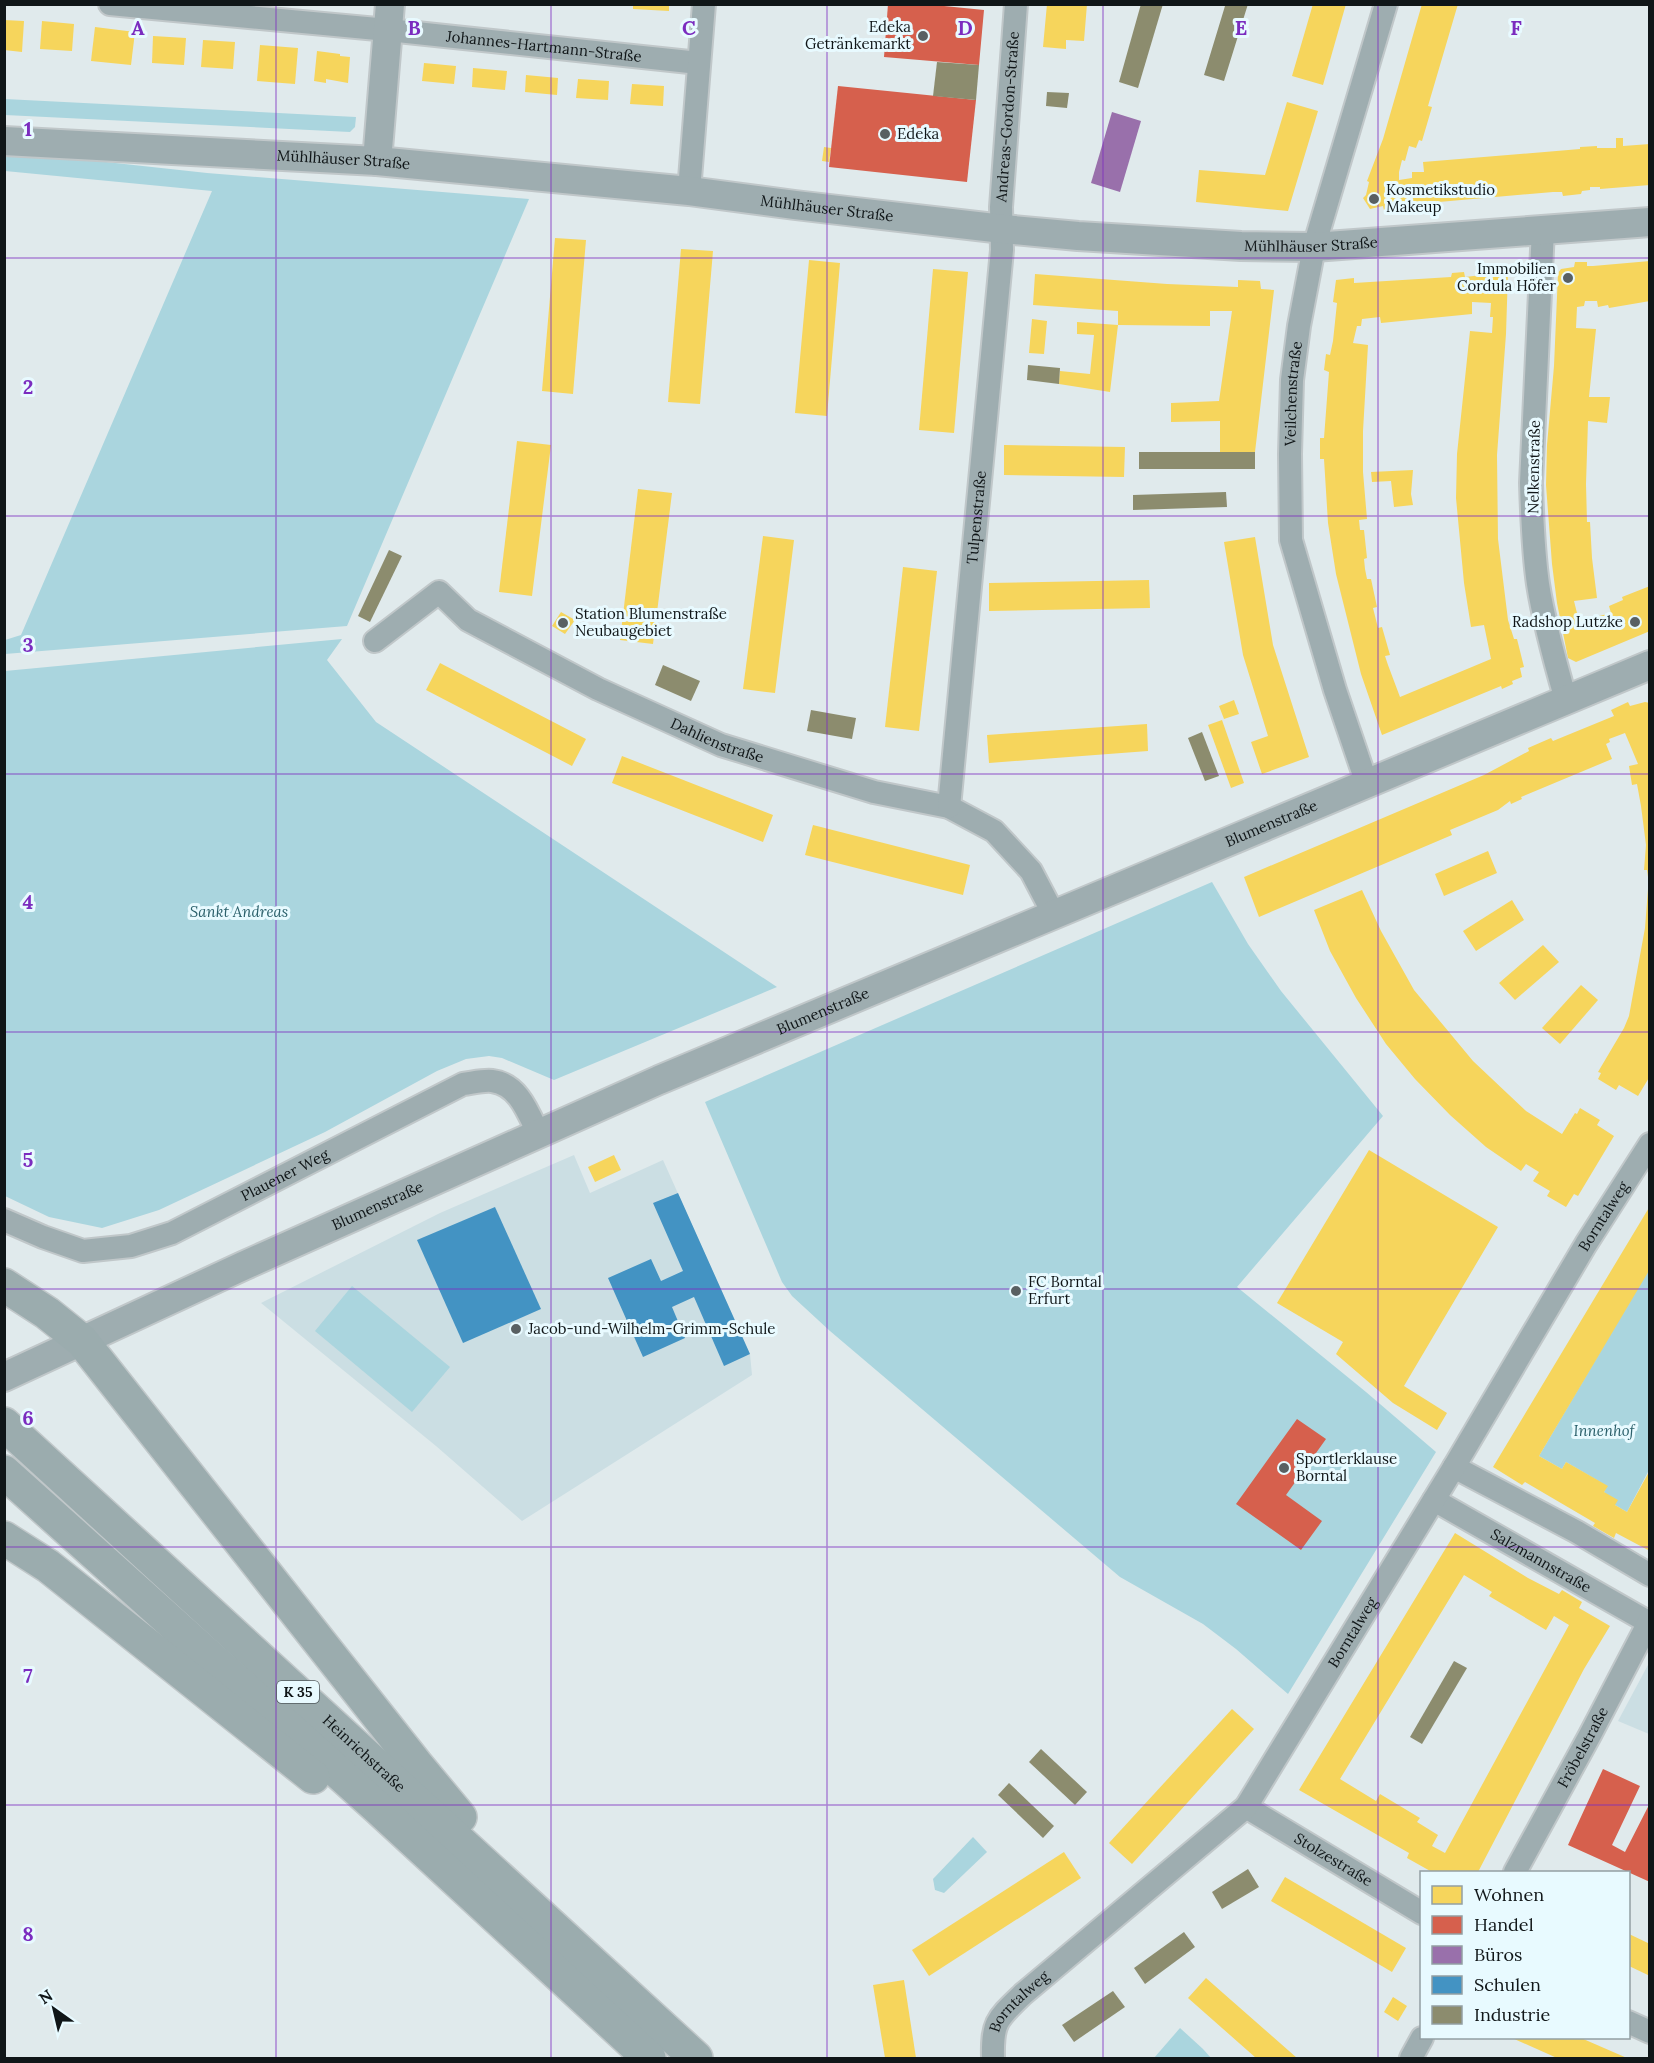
<svg xmlns="http://www.w3.org/2000/svg" width="1654" height="2063" font-family="Lora,serif">
<rect width="100%" height="100%" fill="#e0eaec"/>
<g fill="#cbdee3">
<path d="M574,1155l16,38 73,-33 87,194 2,21 -230,146 -86,-75 -175,-143 179,-90z"/>
<path d="M1649,1663v71l-31,-13z"/>
</g>
<g fill="#aad5de">
<path d="M5,99l351,18 -1,10 -5,5 -345,-17z"/>
<path d="M5,151l202,22 322,26 -182,427 -342,28v-14l16,-5 191,-444 -207,-20z"/>
<path d="M342,639l-15,21 49,62 401,265 -223,93 -52,-22 -13,-2 -23,3 -29,12 -112,61 -166,78 -57,18 -53,-11 -44,-21v-525z"/>
<path d="M1212,882l36,62 33,47 102,125 -146,171 129,105 70,60 -148,242 -52,-45 -33,-25 -83,-47 -290,-246 -38,-35 -10,-14 -77,-180z"/>
<path d="M1649,1269v201l-22,42 -12,-7 -11,-13 3,-6 -41,-24 -4,7 -23,-13z"/>
<path d="M352,1286l98,81 -38,45 -97,-81z"/>
<path d="M973,1837l14,15 -43,41 -9,-3 -2,-11z"/>
<path d="M1180,2028l23,21 8,9h-57z"/>
</g>
<g fill="#f6d55c" fill-rule="evenodd">
<path d="M633,4h36v7l-36,-2z"/>
<path d="M1047,4h40l-3,37 -18,-1v9l-23,-2z"/>
<path d="M1313,4h33l-23,81 -31,-9z"/>
<path d="M1422,4h36l-30,102 4,1 -10,34 -3,-1 -3,8 -7,-2 -4,15 -3,-1 -3,12v8l13,-2v-6h12l-1,-10 157,-13v-2l17,-1v2h19v-10h7v8l27,-2v41l-50,4v-2h-10v3l-8,1 -1,3 -18,2 -1,-4h-9l-148,13v4l-21,1 -1,-4 -13,3 -7,-11 3,-3 3,-13 -2,-1 16,-42z"/>
<path d="M4,20l20,1 -2,31 -18,-2z"/>
<path d="M42,21l32,3 -2,27 -32,-2z"/>
<path d="M95,27l40,5 -4,33 -40,-4z"/>
<path d="M153,36l33,2 -2,27 -32,-2z"/>
<path d="M203,40l32,2 -2,27 -32,-2z"/>
<path d="M260,45l38,3 -3,36 -38,-3z"/>
<path d="M317,51l23,3v2l10,1 -2,26 -22,-4v4l-12,-2z"/>
<path d="M424,63l32,3 -2,18 -32,-3z"/>
<path d="M473,68l34,3 -2,19 -33,-3z"/>
<path d="M526,75l32,3 -1,17 -32,-3z"/>
<path d="M578,79l31,2 -1,19 -32,-2z"/>
<path d="M632,84l32,2 -1,20 -33,-2z"/>
<path d="M1287,102l31,9 -30,100 -92,-9 3,-32 66,5z"/>
<path d="M824,147l7,1 -2,14 -7,-1z"/>
<path d="M555,238l31,2 -13,154 -31,-3z"/>
<path d="M681,249l32,2 -13,153 -32,-2z"/>
<path d="M809,260l31,3 -13,153 -32,-3z"/>
<path d="M1650,261v40l-41,7 -1,-3 -10,2 -1,-6h-12l-1,5 -7,1 -1,21 20,1 -7,68h21l-3,26 -19,-2 -2,63 1,38h3l2,36 5,40 -23,3 3,12h4l3,7 27,-7 -2,-7 14,-6 -1,-3 28,-11v45l-74,31 -8,-4 -11,-55 -5,-39 -6,-79 1,-40 7,-79 4,-93 3,-4 13,-2 1,-5h12v4h6z"/>
<path d="M933,269l35,3 -14,161 -35,-3z"/>
<path d="M1464,272l1,5 43,-5 -2,62 -9,121 1,84 10,81 6,19h3l7,28 -4,1 2,9 -10,4 1,3 -11,5 -1,-3 -119,49 -21,-61 -25,-100 -8,-51 -4,-64h-4v-21h4l5,-66 -5,-2 2,-16 4,1 3,-14 4,-38 -4,-1 3,-22 18,-2v5l97,-6 1,-4zM1472,302l19,1 -1,14h3l-1,16 -22,-2 -13,123 -1,44 8,85 7,44 13,-2 7,34 -91,38 -12,-32 -3,-9 5,-1 -8,-28 -4,1 -5,-20 4,-1 -6,-28h-4l-2,-10 -1,-10 3,-1 -3,-28h-4l-1,-10 8,-1 -4,-47v-41l5,-86 -15,-2 4,-17h4l1,-7 18,-2 1,6 91,-9z"/>
<path d="M1035,274l132,10 71,3v-7l22,1 1,8 13,1 -19,162h-35v-31l-49,1v-19l48,-2 13,-90h-22v15l-92,-1v-14l-85,-6z"/>
<path d="M1032,319l15,2 -3,33 -15,-1z"/>
<path d="M1077,322l41,3 -8,67 -51,-8 1,-13 30,3 4,-39 -17,-1z"/>
<path d="M517,441l34,4 -19,151 -33,-4z"/>
<path d="M1004,445l121,2 -1,30 -120,-2z"/>
<path d="M1413,470l-2,24 2,11 -19,2 -3,-26 -19,1 -1,-10z"/>
<path d="M638,489l34,4 -19,151 -33,-4z"/>
<path d="M763,536l31,4 -19,153 -32,-4z"/>
<path d="M1255,537l18,108 36,112 -47,17 -11,-32 17,-6 -25,-81 -19,-113z"/>
<path d="M903,567l34,4 -18,160 -34,-4z"/>
<path d="M1149,580l1,28 -161,3v-28z"/>
<path d="M561,612l14,8 -10,14 -13,-8z"/>
<path d="M440,663l146,76 -14,27 -146,-76z"/>
<path d="M1234,700l5,14 -15,5 -5,-13z"/>
<path d="M1628,702l2,4 15,-4 5,1v174h-2l-1,-7h-3l2,-25 -5,-39 -4,-22 -5,1 -3,-19 9,-2 -13,-31 -16,6 1,3 -4,2 6,15 -91,38 1,2 -11,5 -1,-3 -12,9 -48,20 2,5 -193,82 -15,-40 240,-102 45,-24 -1,-3 23,-10 2,3 61,-25 -3,-6z"/>
<path d="M1222,720l22,63 -13,5 -23,-63z"/>
<path d="M1147,724l1,27 -159,12 -2,-28z"/>
<path d="M622,756l151,59 -10,27 -151,-59z"/>
<path d="M813,825l157,40 -7,30 -158,-40z"/>
<path d="M1488,851l9,22 -53,23 -9,-22z"/>
<path d="M1648,889h2v187l-12,20 -19,-11 -3,5 -18,-11 3,-6 -3,-1 26,-44 5,-12 16,-88z"/>
<path d="M1362,890l19,41 33,59 59,71 53,50 36,23 13,-21 2,1 3,-6 20,12 -3,5 17,11 -36,60 -4,-2 -8,13 -19,-11 3,-5 -17,-10 6,-9 -13,-8 -5,7 -35,-24 -36,-32 -35,-36 -29,-35 -30,-46 -26,-47 -16,-41z"/>
<path d="M1512,900l12,20 -48,31 -13,-20z"/>
<path d="M1543,945l16,17 -44,38 -16,-17z"/>
<path d="M1581,985l17,15 -38,44 -18,-16z"/>
<path d="M1369,1150l129,77 -94,159 43,27 -10,17 -44,-27 -57,-49 7,-12 -66,-39z"/>
<path d="M614,1155l7,15 -26,12 -7,-15z"/>
<path d="M1650,1206v63l-111,187 23,13 4,-7 42,24 -4,6 14,8 -3,5 12,7 23,-42v76l-2,4 -32,-17 -2,5 -21,-12 2,-3 -70,-41 -3,3 -29,-18z"/>
<path d="M1455,1533l73,45 31,16 3,-4 20,12 -3,6 31,18 -26,43 -106,203h-33l-4,-1 -1,1h-8l-25,-14 2,-5 -110,-63zM1464,1575l28,17 -3,4 57,34 8,-14 15,9 -124,228 -13,-7 6,-11 -21,-13 3,-4 -40,-24 -4,7 -36,-22z"/>
<path d="M1232,1709l22,20 -122,135 -23,-21z"/>
<path d="M1064,1852l17,26 -152,98 -17,-26z"/>
<path d="M1285,1877l121,71 -14,24 -121,-71z"/>
<path d="M1629,1934l21,10v32l-21,-10z"/>
<path d="M1206,1978l17,15 74,65h-41l-68,-60z"/>
<path d="M904,1980l12,78h-31l-12,-73z"/>
<path d="M1393,1997l14,9 -9,15 -14,-9z"/>
<path d="M1512,2038h69l46,20h-70z"/>
</g>
<g fill="#d6604d">
<path d="M888,4h36l60,6 -5,55 -95,-8z"/>
<path d="M838,86l138,14 -9,82 -138,-15z"/>
<path d="M1297,1419l29,20 -40,56 36,26 -21,29 -65,-46z"/>
<path d="M1603,1769l37,17 -28,59 13,7 25,-49v79l-82,-37z"/>
</g>
<path fill="#9970ab" d="M1112,112l29,9 -21,71 -29,-9z"/>
<g fill="#4393c3">
<path d="M678,1193l72,161 -26,12 -30,-69 -22,10 13,31 -42,19 -35,-79 43,-19 10,22 22,-10 -30,-68z"/>
<path d="M495,1207l46,102 -78,34 -46,-103z"/>
</g>
<g fill="#8c8c6e">
<path d="M1141,4h22l-25,84 -19,-6z"/>
<path d="M1221,4h27l-24,77 -20,-6 21,-69z"/>
<path d="M937,62l42,3 -3,35 -43,-4z"/>
<path d="M1047,92l22,1 -2,15 -21,-2z"/>
<path d="M1028,365l32,3 -1,16 -32,-4z"/>
<rect x="1139" y="452" width="116" height="17"/>
<path d="M1226,492l1,15 -94,3v-15z"/>
<path d="M389,550l13,6 -32,66 -12,-6z"/>
<path d="M663,665l37,16 -9,20 -36,-16z"/>
<path d="M811,710l45,8 -4,21 -45,-8z"/>
<path d="M1202,732l17,44 -14,5 -17,-43z"/>
<path d="M1454,1661l13,7 -45,76 -12,-7z"/>
<path d="M1041,1749l46,43 -12,13 -46,-43z"/>
<path d="M1009,1783l45,43 -11,12 -45,-43z"/>
<path d="M1248,1869l11,18 -37,22 -10,-17z"/>
<path d="M1184,1932l11,15 -50,37 -11,-16z"/>
<path d="M1113,1991l12,16 -51,35 -12,-17z"/>
</g>
<g fill="none" stroke-linecap="round" stroke-linejoin="round">
<g stroke="#c0c7c9" stroke-width="26">
<g id="minor">
<path id="s1" d="M110,4l278,26 311,33"/>
<path d="M689,191l15,-187"/>
<path d="M1543,229l-12,254c1,33 2,67 7,101 6,39 17,78 28,116"/>
<path id="s2" d="M375,641l64,-49 29,28 130,69 123,56 153,47 75,15 45,24 37,40 23,44"/>
<path id="s3" d="M1367,784l-32,-94 -44,-150 -1,-86 2,-74 7,-54 15,-79 72,-243"/>
<path id="s4" d="M949,807l53,-557 -1,-43 15,-203"/>
<path id="s5" d="M4,1220l39,17 40,14 48,-5 41,-13 291,-149c9,-1 20,-4 29,-3 26,3 36,31 46,52"/>
<path d="M1454,1467l123,65 73,43"/>
<path id="s6" d="M1434,1500l214,122"/>
<path id="s7" d="M1246,1807l176,106"/>
<path id="s8" d="M1515,1872l75,-137 60,-115"/>
<path d="M1628,2022l22,10"/>
<path id="s9" d="M993,2058c-1,-36 4,-39 30,-64l223,-187 208,-340 132,-223 64,-100"/>
<path d="M1411,2058l11,-20"/>
</g>
</g>
<g stroke="#c0c7c9" stroke-width="32">
<g id="tertiary">
<path id="s10" d="M4,141l373,20 312,30 106,14 208,24 75,7 163,10 73,1 336,-25"/>
<path d="M377,161l13,-157"/>
<path id="s11" d="M4,1377l239,-111 416,-186 991,-415"/>
</g>
</g>
<g stroke="#c0c7c9" stroke-width="36">
<g id="trunk">
<path d="M4,1285l43,28 35,28 334,423 44,53"/>
<path id="s12" d="M4,1424l692,634"/>
<path d="M4,1472l374,336 271,250"/>
<path d="M4,1538l44,28 265,211"/>
</g>
</g>
<use href="#minor" stroke="#9eadb0" stroke-width="22"/>
<use href="#tertiary" stroke="#9eadb0" stroke-width="28"/>
<use href="#trunk" stroke="#9bacae" stroke-width="33"/>
</g>
<path fill="none" stroke="#7b2cbf" stroke-width="1.5" stroke-opacity="0.55" d="M276,4v2054M551,4v2054M827,4v2054M1103,4v2054M1378,4v2054M4,258h1646M4,516h1646M4,774h1646M4,1032h1646M4,1289h1646M4,1547h1646M4,1805h1646"/>
<g fill="#596062" stroke="#e8faff" stroke-width="2">
<circle cx="923" cy="36" r="6"/>
<circle cx="885" cy="134" r="6"/>
<circle cx="1374" cy="199" r="6"/>
<circle cx="1568" cy="278" r="6"/>
<circle cx="1635" cy="622" r="6"/>
<circle cx="563" cy="623" r="6"/>
<circle cx="1016" cy="1291" r="6"/>
<circle cx="516" cy="1329" r="6"/>
<circle cx="1284" cy="1468" r="6"/>
</g>
<g text-anchor="middle" stroke-width="6" stroke-linejoin="round" paint-order="stroke">
<rect fill="#e8faff" stroke="#515a5d" stroke-width="1.5" x="277" y="1681" width="42" height="22" rx="4.5"/>
<g font-size="14" font-weight="bold" fill="#101618">
<text x="298" y="1697">K 35</text>
</g>
<g font-size="15" fill="#101618" stroke="#e8faff" text-anchor="start">
<text x="911" y="32" text-anchor="end">Edeka<tspan x="911" dy="17">Getränkemarkt</tspan></text>
<text x="897" y="139">Edeka</text>
<text x="1386" y="195">Kosmetikstudio<tspan x="1386" dy="17">Makeup</tspan></text>
<text x="1556" y="274" text-anchor="end">Immobilien<tspan x="1556" dy="17">Cordula Höfer</tspan></text>
<text x="575" y="619">Station Blumenstraße<tspan x="575" dy="17">Neubaugebiet</tspan></text>
<text x="1623" y="627" text-anchor="end">Radshop Lutzke</text>
<text x="1028" y="1287">FC Borntal<tspan x="1028" dy="17">Erfurt</tspan></text>
<text x="528" y="1334">Jacob-und-Wilhelm-Grimm-Schule</text>
<text x="1296" y="1464">Sportlerklause<tspan x="1296" dy="17">Borntal</tspan></text>
</g>
<g font-size="15" fill="#101618" stroke="#e8faff">
<text dy="5" stroke="none"><textPath href="#s1" startOffset="436">Johannes-Hartmann-Straße</textPath></text>
<text dy="5" stroke="none"><textPath href="#s4" startOffset="693">Andreas-Gordon-Straße</textPath></text>
<text dy="5" stroke="none"><textPath href="#s10" startOffset="340">Mühlhäuser Straße</textPath></text>
<text dy="5" stroke="none"><textPath href="#s10" startOffset="826">Mühlhäuser Straße</textPath></text>
<text dy="5" stroke="none"><textPath href="#s10" startOffset="1312">Mühlhäuser Straße</textPath></text>
<text dy="5" stroke="none"><textPath href="#s3" startOffset="402">Veilchenstraße</textPath></text>
<text transform="translate(1534 467) rotate(-89)" y="5">Nelkenstraße</text>
<text dy="5" stroke="none"><textPath href="#s4" startOffset="291">Tulpenstraße</textPath></text>
<text dy="5" stroke="none"><textPath href="#s2" startOffset="398">Dahlienstraße</textPath></text>
<text dy="5" stroke="none"><textPath href="#s11" startOffset="1383">Blumenstraße</textPath></text>
<text dy="5" stroke="none"><textPath href="#s11" startOffset="897">Blumenstraße</textPath></text>
<text dy="5" stroke="none"><textPath href="#s5" startOffset="303">Plauener Weg</textPath></text>
<text dy="5" stroke="none"><textPath href="#s11" startOffset="411">Blumenstraße</textPath></text>
<text dy="5" stroke="none"><textPath href="#s9" startOffset="1056">Borntalweg</textPath></text>
<text dy="5" stroke="none"><textPath href="#s6" startOffset="123">Salzmannstraße</textPath></text>
<text dy="5" stroke="none"><textPath href="#s9" startOffset="570">Borntalweg</textPath></text>
<text dy="5" stroke="none"><textPath href="#s8" startOffset="142">Fröbelstraße</textPath></text>
<text dy="5" stroke="none"><textPath href="#s12" startOffset="488">Heinrichstraße</textPath></text>
<text dy="5" stroke="none"><textPath href="#s7" startOffset="102">Stolzestraße</textPath></text>
<text dy="5" stroke="none"><textPath href="#s9" startOffset="66">Borntalweg</textPath></text>
</g>
<g font-size="15" font-style="italic" fill="#2b606b" stroke="#e8faff">
<text x="239" y="917">Sankt Andreas</text>
<text x="1604" y="1436">Innenhof</text>
</g>
</g>
<g font-size="20" text-anchor="middle" font-weight="bold" fill="#7b2cbf" stroke="#e8faff" stroke-width="6" stroke-linejoin="round" paint-order="stroke">
<text x="138" y="35">A</text>
<text x="414" y="35">B</text>
<text x="689" y="35">C</text>
<text x="965" y="35">D</text>
<text x="1241" y="35">E</text>
<text x="1516" y="35">F</text>
<text x="28" y="136">1</text>
<text x="28" y="394">2</text>
<text x="28" y="652">3</text>
<text x="28" y="909">4</text>
<text x="28" y="1167">5</text>
<text x="28" y="1425">6</text>
<text x="28" y="1683">7</text>
<text x="28" y="1941">8</text>
</g>
<rect width="1654" height="2063" fill="none" stroke="#101618" stroke-width="12"/>
<rect x="1420" y="1871" width="210" height="168" fill="#e8faff" stroke="#929fa3" stroke-width="1.5"/>
<rect x="1432" y="1886" width="30" height="18" fill="#f6d55c" stroke="#929fa3" stroke-width="1.5"/>
<text x="1474" y="1901" font-size="18" fill="#101618">Wohnen</text>
<rect x="1432" y="1916" width="30" height="18" fill="#d6604d" stroke="#929fa3" stroke-width="1.5"/>
<text x="1474" y="1931" font-size="18" fill="#101618">Handel</text>
<rect x="1432" y="1946" width="30" height="18" fill="#9970ab" stroke="#929fa3" stroke-width="1.5"/>
<text x="1474" y="1961" font-size="18" fill="#101618">Büros</text>
<rect x="1432" y="1976" width="30" height="18" fill="#4393c3" stroke="#929fa3" stroke-width="1.5"/>
<text x="1474" y="1991" font-size="18" fill="#101618">Schulen</text>
<rect x="1432" y="2006" width="30" height="18" fill="#8c8c6e" stroke="#929fa3" stroke-width="1.5"/>
<text x="1474" y="2021" font-size="18" fill="#101618">Industrie</text>
<g transform="translate(54 2009) rotate(326)" stroke="#e8faff" stroke-width="4.5" paint-order="stroke">
<path d="M0-4.5L10 22L0 15L-10 22Z" fill="#101618"/>
<text y="-9" font-size="16" font-weight="bold" text-anchor="middle" fill="#101618">N</text>
</g>
</svg>
